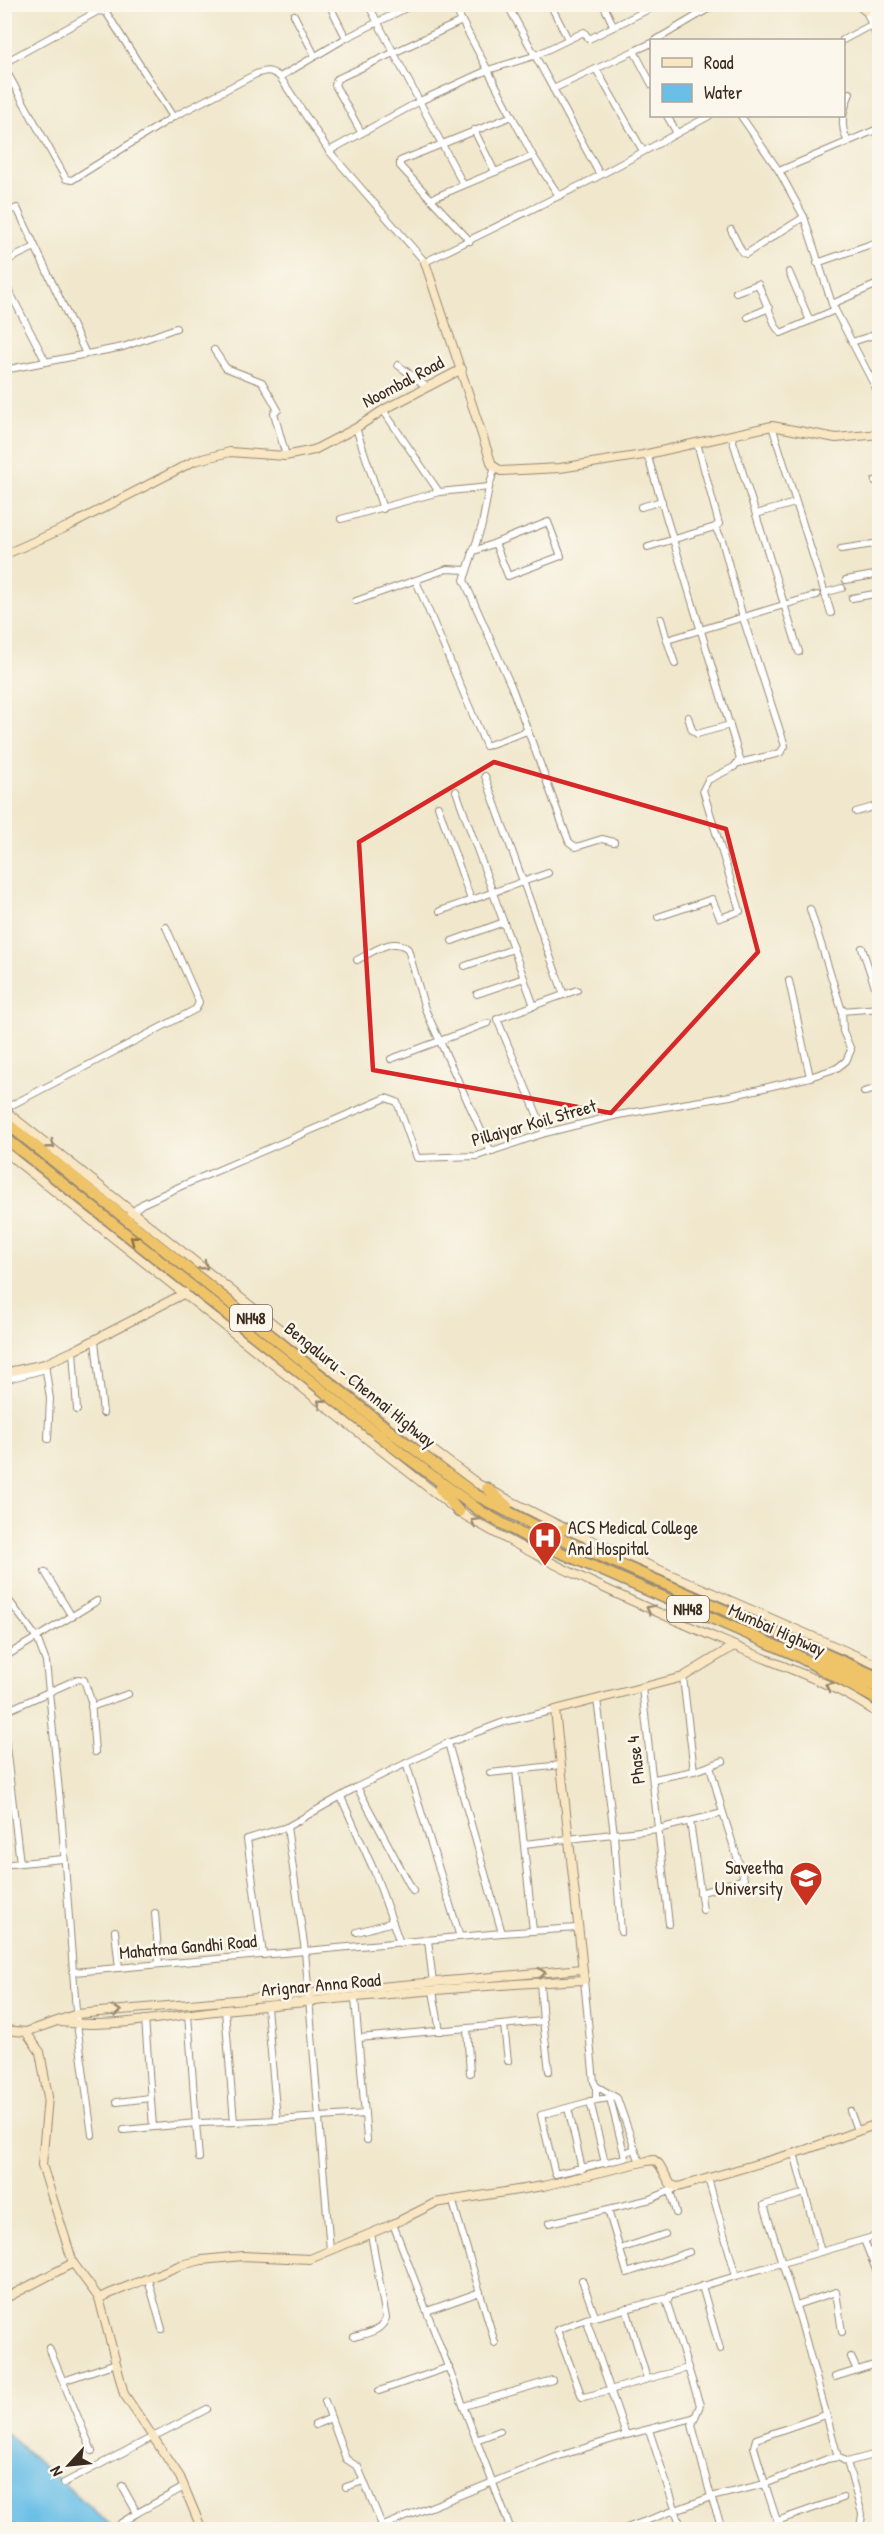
<svg xmlns="http://www.w3.org/2000/svg" width="884" height="2534" font-family="'Patrick Hand',sans-serif">
<rect width="100%" height="100%" fill="#fbf7ec"/>
<filter id="ink" filterUnits="userSpaceOnUse"><feTurbulence type="fractalNoise" baseFrequency=".0167" numOctaves="2"/><feDisplacementMap in="SourceGraphic" scale="12" xChannelSelector="R" yChannelSelector="G"/><feConvolveMatrix kernelMatrix="1 2 1 2 8 2 1 2 1" color-interpolation-filters="sRGB"/></filter>
<filter id="wash" filterUnits="userSpaceOnUse"><feTurbulence type="fractalNoise" baseFrequency=".008" numOctaves="4" result="noise"/><feDisplacementMap in="SourceGraphic" scale="24" xChannelSelector="R" yChannelSelector="G"/><feGaussianBlur stdDeviation="1.35" result="paint"/><feColorMatrix in="noise" values="0 0 0 0 0 0 0 0 0 0 0 0 0 0 0 0 0 1.4 0 .05"/><feComposite in="paint" operator="in"/></filter>
<g filter="url(#wash)">
<rect width="100%" height="100%" fill="#f0e7cc"/>
<path fill="#6bbfe7" stroke="#537482" stroke-width="1.5" d="M4,2431l111,98h-97l-13,-10z"/>
</g>
<g filter="url(#ink)">
<g fill="none" stroke-linecap="round" stroke-linejoin="round">
<g stroke="#968875" stroke-width="8">
<g id="street">
<path d="M329,4l17,34"/>
<path d="M368,4l95,180"/>
<path d="M453,4l80,152 26,40"/>
<path d="M507,4l93,171"/>
<path d="M550,4l18,35"/>
<path d="M603,4l11,23"/>
<path d="M880,12l-14,-1 14,34"/>
<path d="M294,15l21,41"/>
<path d="M656,40l57,-34"/>
<path d="M843,40l28,-15"/>
<path d="M634,51l18,-8"/>
<path d="M4,63l94,-52 8,1 67,105"/>
<path d="M4,67l62,112 6,1 101,-63 83,-43c11,-4 15,-4 24,3l49,74 96,111 168,-83 116,-63"/>
<path d="M596,69l47,82"/>
<path d="M280,77l66,-39 68,-34"/>
<path d="M553,89l81,-38 18,34"/>
<path d="M667,116l10,17"/>
<path d="M741,116l38,55 25,46 28,87 48,92"/>
<path d="M474,130l21,42"/>
<path d="M361,132l-26,-47 2,-6 125,-58"/>
<path d="M848,142c-9,-17 -5,-31 2,-49"/>
<path d="M329,151l91,-50 68,-31 46,-14 50,-24 5,7 70,-35"/>
<path d="M779,171l101,-43"/>
<path d="M431,199l102,-43"/>
<path d="M4,213l13,-5 69,146"/>
<path d="M731,230l11,22 4,2 58,-37"/>
<path d="M470,241l-70,-75v-5l112,-45"/>
<path d="M4,262l31,-15"/>
<path d="M817,263l63,-22"/>
<path d="M789,272l21,49"/>
<path d="M4,281l42,81"/>
<path d="M736,292l22,-8 18,43 5,6 54,-23"/>
<path d="M832,304l48,-21"/>
<path d="M748,317l21,-9"/>
<path d="M852,342l28,-9"/>
<path d="M214,350l12,18 36,14 16,28 -4,3 12,43"/>
<path d="M398,365l29,22"/>
<path d="M4,370l119,-23 53,-19"/>
<path d="M383,410l56,82"/>
<path d="M772,426l59,187"/>
<path d="M356,428l27,81"/>
<path d="M731,435l68,217"/>
<path d="M697,443l22,81 -4,3"/>
<path d="M647,454l93,305 -6,8 -26,13 -5,10 37,121 -20,7 -8,-19 -54,18"/>
<path d="M495,467l-6,20 -7,38 -18,55 48,108 57,154 7,5 26,-8 12,3"/>
<path d="M875,481l5,-2"/>
<path d="M641,507l21,-6"/>
<path d="M756,514l39,-11"/>
<path d="M341,519l98,-27 50,-5"/>
<path d="M648,547l67,-20 7,13 21,78 42,128 -5,7 -41,10"/>
<path d="M841,549l39,-6"/>
<path d="M472,552l23,-9 13,33 53,-20 -13,-34 -53,21"/>
<path d="M846,580l34,-6"/>
<path d="M416,581l70,165 41,-15"/>
<path d="M824,593l18,-5"/>
<path d="M852,598l28,-5"/>
<path d="M356,601l91,-32 19,1"/>
<path d="M661,619l6,21"/>
<path d="M675,664l-8,-24 150,-45"/>
<path d="M688,717l4,13 5,4 33,-9"/>
<path d="M485,776l79,219"/>
<path d="M456,791l78,215"/>
<path d="M438,806l33,94"/>
<path d="M856,812l24,-7"/>
<path d="M810,909l32,102"/>
<path d="M440,911l108,-38"/>
<path d="M877,920h3"/>
<path d="M452,941l52,-19"/>
<path d="M862,948l18,54"/>
<path d="M357,960c16,-8 35,-24 51,-11l17,60 66,143"/>
<path d="M465,966l48,-17"/>
<path d="M789,981l21,96"/>
<path d="M477,994l47,-16"/>
<path d="M391,1059l97,-36"/>
<path d="M864,1092l16,-4"/>
<path d="M4,1109l192,-100 3,-7 -33,-75"/>
<path d="M545,1133l-48,-114 80,-29"/>
<path d="M130,1214l12,-10 37,-17 207,-89 11,4 20,56 60,-2 68,-23 73,-18 112,-19 80,-19 27,-9 9,-7 5,-11 -8,-19 -1,-20 38,-3"/>
<path d="M95,1341l8,72"/>
<path d="M73,1351l4,59"/>
<path d="M45,1364l5,35 -2,40"/>
<path d="M4,1380l42,-11"/>
<path d="M45,1572l27,45"/>
<path d="M4,1594l33,44 9,24 15,149 16,213 15,111"/>
<path d="M6,1656l91,-55"/>
<path d="M642,1688l27,236"/>
<path d="M597,1699l17,135 7,98"/>
<path d="M91,1707l37,-13"/>
<path d="M555,1710l-51,12 -56,21 54,190 75,-5"/>
<path d="M4,1712l74,-33 6,1 7,21 4,51"/>
<path d="M4,1730l16,133"/>
<path d="M406,1763l54,174"/>
<path d="M709,1766l14,-5"/>
<path d="M516,1770l17,161"/>
<path d="M490,1773l71,-8"/>
<path d="M654,1779l40,-8"/>
<path d="M357,1787l56,104"/>
<path d="M341,1797l34,76 25,70"/>
<path d="M690,1822l13,88"/>
<path d="M524,1844l134,-15 65,-16 -13,-47 -16,5 -11,-94"/>
<path d="M11,1864l52,-5"/>
<path d="M700,1893l44,-14 -21,-66"/>
<path d="M155,1913l4,51"/>
<path d="M115,1931l4,37"/>
<path d="M357,1932l36,-10"/>
<path d="M428,1940l5,43"/>
<path d="M263,1955l-16,-116 40,-12 70,-40 91,-44"/>
<path d="M74,1972l231,-21 -18,-124"/>
<path d="M584,1980l10,102 2,4 21,12 23,65"/>
<path d="M540,1983l3,38"/>
<path d="M433,1991l7,40"/>
<path d="M267,2007l10,113 88,-6 -10,-115"/>
<path d="M188,2014l8,109 38,-1 -9,-112"/>
<path d="M145,2019l8,108"/>
<path d="M504,2025l4,36"/>
<path d="M467,2029l3,44"/>
<path d="M359,2038l184,-17 6,50"/>
<path d="M596,2086v14l-55,15 14,59 70,-16 -1,-5"/>
<path d="M596,2100l14,-2 14,55 11,-4"/>
<path d="M590,2101l15,62"/>
<path d="M117,2102l33,-4"/>
<path d="M568,2108l14,61"/>
<path d="M850,2111l7,19"/>
<path d="M365,2114l2,26"/>
<path d="M234,2122l43,-2"/>
<path d="M124,2130l72,-7 3,35"/>
<path d="M794,2153l27,99"/>
<path d="M708,2178l28,98 -66,20 -3,7 33,102 -8,20 19,72 54,-13 -11,-37 2,-8 69,-24"/>
<path d="M670,2191l6,22"/>
<path d="M805,2193l-41,12 18,58 98,-28"/>
<path d="M452,2199l43,144"/>
<path d="M608,2210l19,63 62,-21"/>
<path d="M549,2223l102,-24 25,-11"/>
<path d="M393,2224l118,306"/>
<path d="M864,2240l16,40"/>
<path d="M620,2249l45,-15"/>
<path d="M330,2250l-25,-299 197,-18"/>
<path d="M736,2276l46,-13 18,56 38,138"/>
<path d="M148,2279l14,50"/>
<path d="M582,2280l13,36"/>
<path d="M702,2286l18,63"/>
<path d="M796,2305l40,-13 6,40"/>
<path d="M626,2308l21,71"/>
<path d="M427,2311l53,-19"/>
<path d="M586,2319l82,-21"/>
<path d="M354,2337c13,-4 27,-5 32,-19l-15,-84"/>
<path d="M49,2348l43,103"/>
<path d="M851,2357l6,13"/>
<path d="M688,2368c-35,9 -69,20 -104,29h-2l-25,-67 29,-11 40,116 67,-17"/>
<path d="M835,2377l45,-14"/>
<path d="M63,2381l53,-18"/>
<path d="M379,2391l70,-24"/>
<path d="M325,2401l21,58 12,8 26,63"/>
<path d="M464,2406l88,-26"/>
<path d="M315,2425l16,-7"/>
<path d="M649,2430l33,100"/>
<path d="M476,2440l24,-9"/>
<path d="M64,2483l143,-74"/>
<path d="M122,2486l15,27 47,-26"/>
<path d="M346,2487l17,-6"/>
<path d="M777,2521l66,-23"/>
<path d="M121,2523l16,-10"/>
<path d="M373,2530l183,-73 70,-22"/>
<path d="M621,2530l90,-33 12,33"/>
<path d="M780,2530l-15,-46 62,-25 11,-2 9,5"/>
<path d="M860,2530l2,-16 -15,-52 33,-9"/>
</g>
</g>
<g stroke="#968875" stroke-width="10">
<g id="secondary">
<path d="M857,4l9,7"/>
<path d="M425,262l67,203 9,6 59,-3 83,-13 129,-29 64,12 44,-4"/>
<path d="M4,555l65,-29 125,-65 36,-9 55,4 29,-6 42,-22 29,-19 77,-40"/>
<path d="M4,1110l422,335 52,39 88,45 314,137"/>
<path d="M4,1151l455,361c85,51 178,92 269,131 51,23 106,39 152,72"/>
<path d="M4,1373l41,-9 28,-13 112,-58"/>
<path d="M61,2022c53,7 110,-7 163,-12 120,-12 240,-24 360,-30l-29,-270 128,-33 51,-31"/>
<path d="M4,2030l22,2 14,20 8,45 -6,68 31,98 26,35 25,96 56,83 22,53"/>
<path d="M26,2032l51,-18 505,-45"/>
<path d="M880,2069v11"/>
<path d="M99,2298l82,-33 21,-5 41,-4 67,3 83,-35 42,-21 108,-17 104,-25 7,-1 5,4 12,21 7,2 127,-37 75,-27"/>
<path d="M4,2299l69,-36"/>
</g>
</g>
<g stroke="#968875" stroke-width="13">
<g id="highway">
<path d="M4,1121l386,310 86,64 79,41 325,142"/>
<path d="M4,1137l396,315 80,59 52,29 262,114 86,47"/>
<path d="M487,1488l20,18"/>
<path d="M440,1489l19,23"/>
<path d="M549,1533l17,-4"/>
<path d="M818,1659l62,30"/>
</g>
</g>
<use href="#street" stroke="#fff" stroke-width="6"/>
<use href="#secondary" stroke="#f9e7c3" stroke-width="8"/>
<use href="#highway" stroke="#efc469" stroke-width="10"/>
</g>
<defs><path id="oneway-chevron" d="M-2-3.5L2.5 0L-2 3.5" fill="none" stroke-width="1.6" stroke-linecap="round" stroke-linejoin="round" transform="scale(1.5)"/></defs>
<g stroke="#9a8870">
<use href="#oneway-chevron" transform="translate(51 1145) rotate(38)"/>
<use href="#oneway-chevron" transform="translate(204 1266) rotate(38)"/>
<use href="#oneway-chevron" transform="translate(321 1403) rotate(-141)"/>
<use href="#oneway-chevron" transform="translate(475 1522) rotate(-149)"/>
<use href="#oneway-chevron" transform="translate(650 1609) rotate(-154)"/>
<use href="#oneway-chevron" transform="translate(829 1686) rotate(-155)"/>
<use href="#oneway-chevron" transform="translate(542 1973) rotate(-5)"/>
<use href="#oneway-chevron" transform="translate(117 2011) rotate(-5)"/>
</g>
<use stroke="#8c6f40" href="#oneway-chevron" transform="translate(134 1239) rotate(-142)"/>
</g>
<path fill="none" stroke="#d62828" stroke-width="4.5" stroke-linejoin="round" d="M494,762l232,67 32,123 -147,161 -238,-43 -14,-228z"/>
<defs>
<g id="hospital-pin" transform="scale(1.725)"><path d="M0 17L-7.5 6A9.5 9.5 0 1 1 7.5 6Z" fill="#c8321e" stroke="#fbf7ec"/><path d="M-5-5h3v3.5h4V-5h3V5h-3V1.5h-4V5h-3Z" fill="#fff"/></g>
<g id="university-pin" transform="scale(1.725)"><path d="M0 17L-7.5 6A9.5 9.5 0 1 1 7.5 6Z" fill="#c8321e" stroke="#fbf7ec"/><path d="M0-5L7-2L0 1L-7-2ZM-4 1L0 2.5L4 1V4Q0 6-4 4Z" fill="#fff"/></g>
</defs>
<g fill-rule="evenodd">
<use href="#hospital-pin" x="545" y="1538"/>
<use href="#university-pin" x="806" y="1878"/>
</g>
<g text-anchor="middle" stroke-width="5" stroke-linejoin="round" paint-order="stroke">
<g fill="#fbf7ec" stroke="#75685c" stroke-width="1.5">
<rect x="230" y="1305" width="42" height="26" rx="4.5"/>
<rect x="667" y="1596" width="42" height="26" rx="4.5"/>
</g>
<g font-size="16" font-weight="bold" fill="#3b2a1e">
<text x="251" y="1324">NH48</text>
<text x="688" y="1615">NH48</text>
</g>
<g font-size="18" fill="#3b2a1e" stroke="#fbf7ec">
<text transform="translate(403 382) rotate(-28)" y="6">Noombal Road</text>
<text transform="translate(534 1123) rotate(-16)" y="6">Pillaiyar Koil Street</text>
<text transform="translate(360 1385) rotate(39)" y="6">Bengaluru - Chennai Highway</text>
<text transform="translate(777 1630) rotate(24)" y="6">Mumbai Highway</text>
<text transform="translate(636 1760) rotate(-97)" y="6">Phase 4</text>
<text transform="translate(188 1947) rotate(-5)" y="6">Mahatma Gandhi Road</text>
<text transform="translate(321 1985) rotate(-5)" y="6">Arignar Anna Road</text>
</g>
<g font-size="18" fill="#3b2a1e" stroke="#fbf7ec" text-anchor="start">
<text x="568" y="1534">ACS Medical College<tspan x="568" dy="21">And Hospital</tspan></text>
<text x="783" y="1874" text-anchor="end">Saveetha<tspan x="783" dy="21">University</tspan></text>
</g>
</g>
<rect width="884" height="2534" fill="none" stroke="#fbf7ec" stroke-width="24"/>
<rect x="650" y="39" width="195" height="78" fill="#fbf7ec" stroke="#aea59a" stroke-width="1.5"/>
<rect x="662" y="58" width="30" height="9" fill="#f9e7c3" stroke="#aea59a" stroke-width="1.5"/>
<text x="704" y="69" font-size="18" fill="#3b2a1e">Road</text>
<rect x="662" y="84" width="30" height="18" fill="#6bbfe7" stroke="#aea59a" stroke-width="1.5"/>
<text x="704" y="99" font-size="18" fill="#3b2a1e">Water</text>
<g transform="translate(69 2465) rotate(243)" stroke="#fbf7ec" stroke-width="4.5" paint-order="stroke">
<path d="M0-4.5L10 22L0 15L-10 22Z" fill="#3b2a1e"/>
<text y="-9" font-size="16" font-weight="bold" text-anchor="middle" fill="#3b2a1e">N</text>
</g>
</svg>
